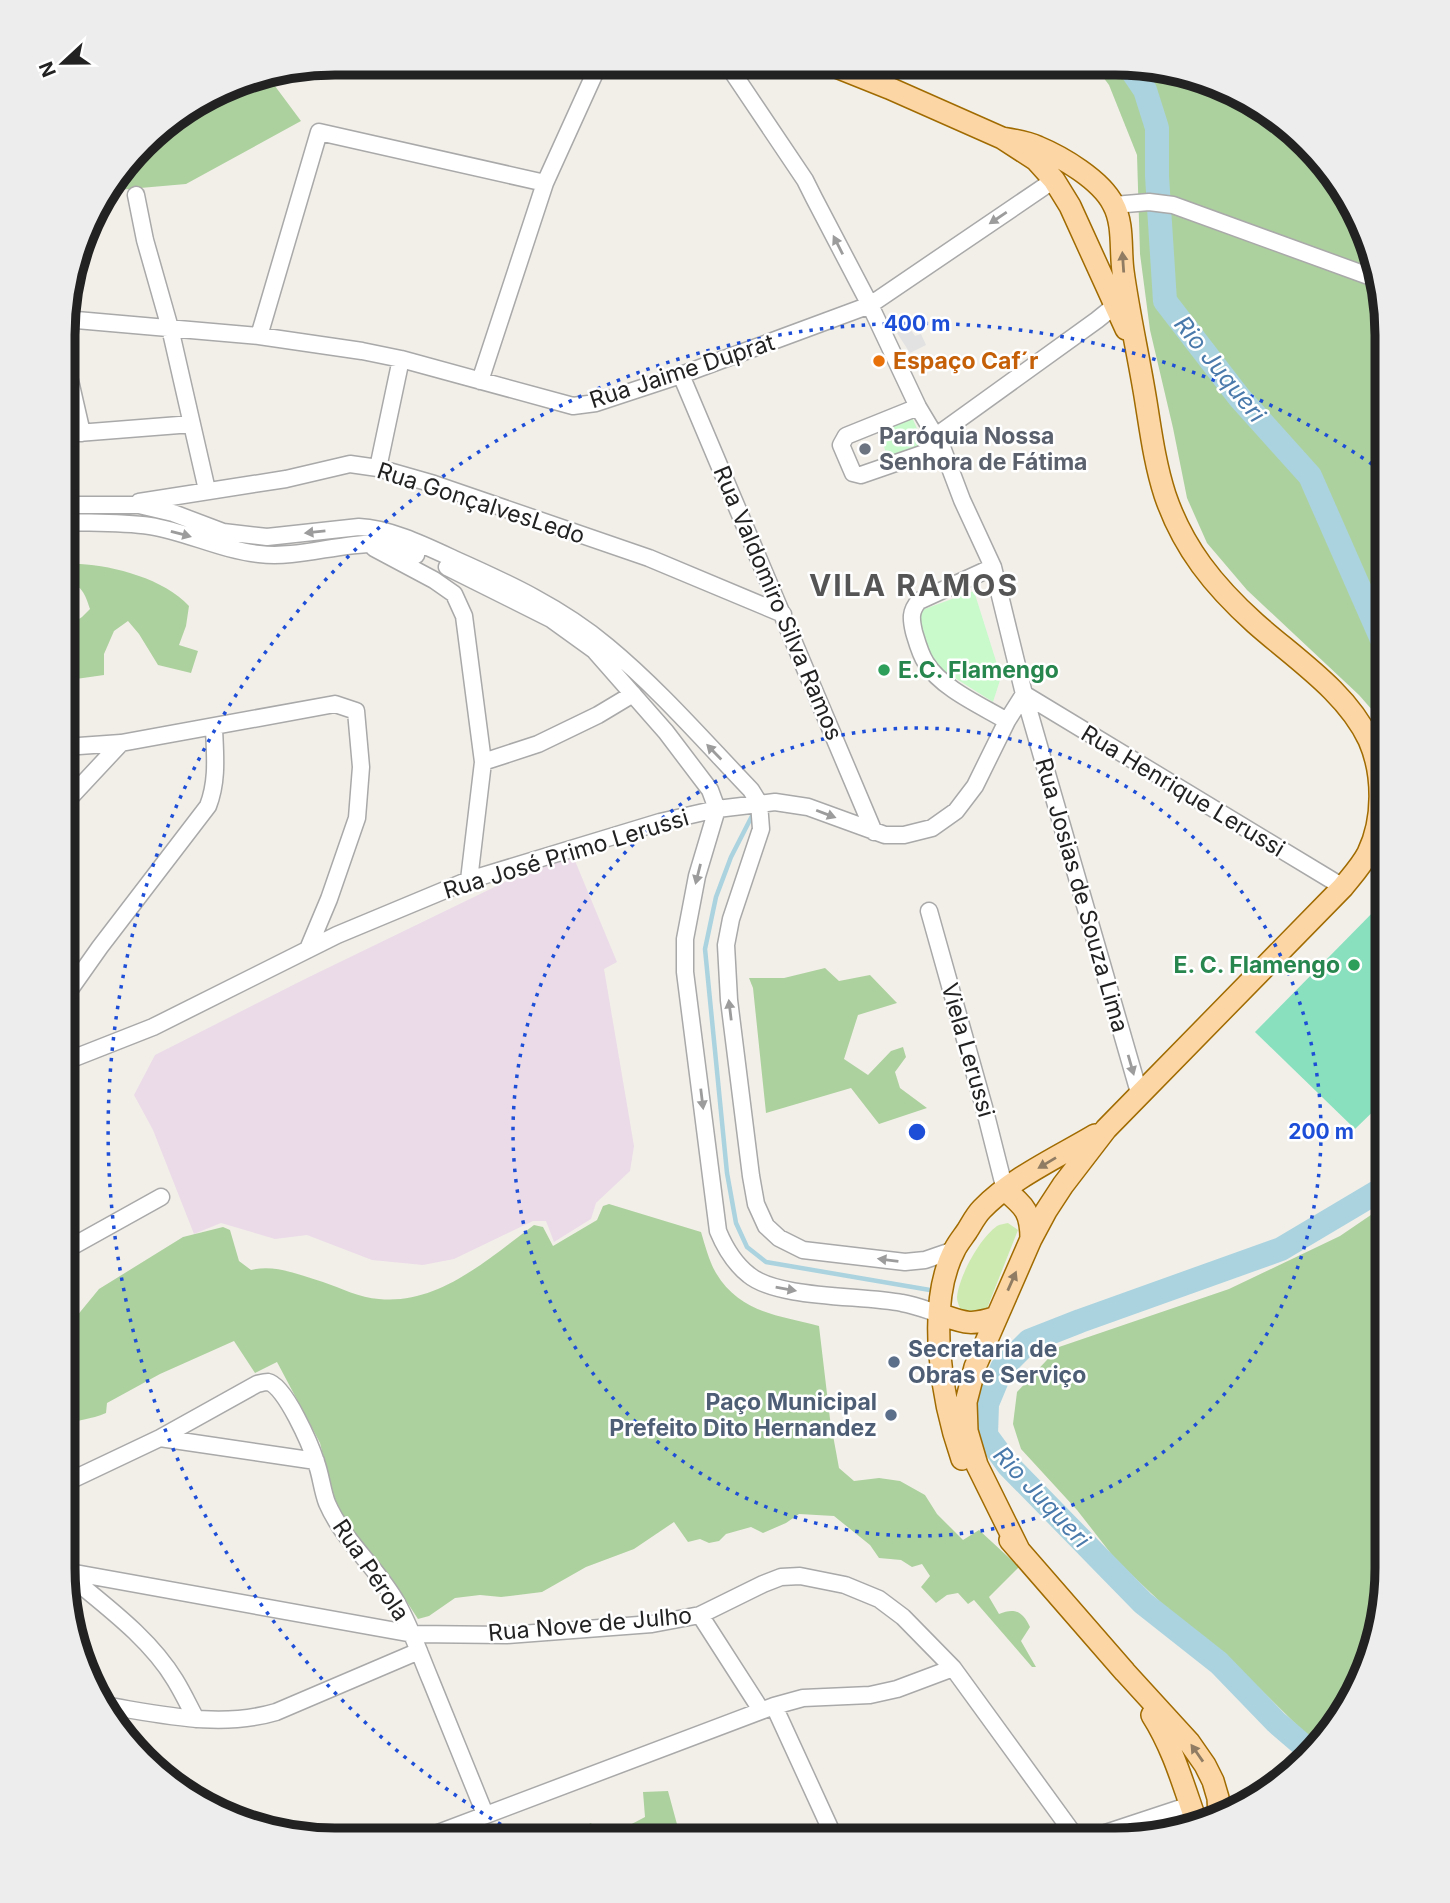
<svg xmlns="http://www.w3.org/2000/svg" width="1450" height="1903" viewBox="0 0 1450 1903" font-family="Inter,sans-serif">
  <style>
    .industrial { fill: #ebdbe8 }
    .grass { fill: #cdebb0 }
    .forest { fill: #add19e }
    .park { fill: #c8facc }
    .pitch { fill: #88e0be }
    .parking { fill: #e2e2e2 }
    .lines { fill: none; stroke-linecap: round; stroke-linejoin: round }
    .stream { stroke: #aad3df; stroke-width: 4.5 }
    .river { stroke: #aad3df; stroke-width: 24 }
    .minor-casing { stroke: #a9a9a9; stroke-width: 19 }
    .major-casing { stroke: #a06b00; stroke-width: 24 }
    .minor { stroke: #fff; stroke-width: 16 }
    .major { stroke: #fcd6a4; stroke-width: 21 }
    .oneway { fill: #9c9c9c }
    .oneway2 { fill: #8f7c63 }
    .ring { fill: none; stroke: #1d4ed8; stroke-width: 3.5; stroke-dasharray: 3.5 7 }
    .food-dot { fill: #e8710a; stroke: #fff; stroke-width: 2.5 }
    .worship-dot { fill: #6b7280; stroke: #fff; stroke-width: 2.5 }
    .leisure-dot { fill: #2e9e5b; stroke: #fff; stroke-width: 2.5 }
    .service-dot { fill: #5c6f8a; stroke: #fff; stroke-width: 2.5 }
    .labels { text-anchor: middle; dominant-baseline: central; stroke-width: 5; stroke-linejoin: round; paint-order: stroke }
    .food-label { font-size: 23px; font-weight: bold; fill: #c56008; stroke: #fff; text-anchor: start }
    .street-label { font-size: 23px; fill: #222; stroke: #fff }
    .worship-label { font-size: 23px; font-weight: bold; fill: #5b616d; stroke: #fff; text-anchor: start }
    .leisure-label { font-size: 23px; font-weight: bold; fill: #27864d; stroke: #fff; text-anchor: start }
    .service-label { font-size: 23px; font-weight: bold; fill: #4e5e75; stroke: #fff; text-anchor: start }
    .water-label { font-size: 24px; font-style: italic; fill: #4a7aab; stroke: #fff }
    .district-label { font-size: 30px; font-weight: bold; letter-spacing: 2px; fill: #555; stroke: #fff }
    .rim { fill: none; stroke: #222; stroke-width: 9 }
    .centre { fill: #1d4ed8; stroke: #fff; stroke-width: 3.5 }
    .ring-label { font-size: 21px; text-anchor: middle; font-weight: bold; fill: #1d4ed8; stroke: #fff; stroke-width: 5; stroke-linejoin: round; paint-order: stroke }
  </style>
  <rect width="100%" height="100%" fill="#f2efe9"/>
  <path class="industrial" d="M573,856L617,962L604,969L634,1146L630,1171L596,1203L591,1219L554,1242L546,1221H533L454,1259L423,1265L372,1260L307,1235L275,1239L221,1223L194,1234L153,1130L134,1095L155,1055L307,978L509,880Z"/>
  <path class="grass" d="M1008,1223L1018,1230L984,1316L962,1313C960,1307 957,1303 957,1297C959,1276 980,1238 997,1226C1000,1224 1005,1224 1008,1223Z"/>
  <path class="forest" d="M1094,65H1151L1266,109L1320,156L1359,214L1387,335V727L1359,695L1247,590L1207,543L1187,498L1173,428L1150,330L1140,254L1137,155L1109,85Z
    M269,78L301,121L186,184L106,191L156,130L213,97Z
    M80,564C115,566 164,579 189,606L186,626L179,645L198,651L191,673L158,665L139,634L128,621L114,631L104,654V675L76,679L65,664V628L82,617L90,609C85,594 82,584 65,582V565Z
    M825,968L839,981L870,975L897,1003L858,1015L844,1059L868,1075L891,1051L903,1047L906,1057L895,1072L900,1088L927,1108L879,1124L851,1088L766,1113L753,988L749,978H784Z
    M609,1204L701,1232C705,1245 709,1261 716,1273C740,1313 778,1315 819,1326L830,1419L839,1468L854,1481L879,1478L900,1481L925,1495L937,1514L963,1540L979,1530L1019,1567L989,1597L999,1614C1015,1607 1023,1612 1030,1627L1021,1641L1036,1667H1032L974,1600L968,1604L958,1593L947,1595L936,1603L921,1587L930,1576L922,1564L912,1567L901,1560L879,1558L870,1545L834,1516L799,1514L786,1523L763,1533L751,1527L726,1534L719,1541L709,1543L700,1539L688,1542L674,1522L634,1549L586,1567L542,1592L501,1597L480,1595L455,1598L429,1616L418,1619L390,1576L359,1549L334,1500L320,1443L277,1362L255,1373L234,1341L160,1374L107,1403L106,1413C91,1420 77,1418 63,1428V1323L76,1317L99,1289L183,1237L223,1227L230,1230L239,1261L251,1270C276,1264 299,1275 323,1282C341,1288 360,1298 379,1299C439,1305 489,1258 534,1225L543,1227L553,1246L597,1220L603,1206Z
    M1387,1204L1386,1586L1372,1656L1341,1719L1318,1746L1228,1657L1171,1612L1116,1560L1077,1510L1021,1449L1013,1424L1017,1392L1059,1347L1229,1289L1340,1236Z
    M668,1791L681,1839L556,1838L591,1823L599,1836L626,1827L645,1817L643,1792Z"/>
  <path class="park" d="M911,415L926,449L889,462L878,428Z
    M974,591L1001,677L993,702L928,661L919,611Z"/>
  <path class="pitch" d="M1387,898V1098L1355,1129L1255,1032Z"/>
  <path class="parking" d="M908,326L915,336L921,334L926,345L910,353L897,333Z"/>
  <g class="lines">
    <path class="stream" d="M752,816L731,857L716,897L705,949L727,1173L736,1223L747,1247L766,1262L930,1290"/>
    <path class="river" d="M1128,65L1145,90L1157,128V176L1165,301L1239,397L1310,476L1387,651
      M1312,1753L1276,1722L1219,1663L1143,1603L1008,1465L986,1435L987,1404L1002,1368L1029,1341L1080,1321L1281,1249L1387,1186"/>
    <defs>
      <path id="minor" d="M727,64L805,180L814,198L870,305L918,407L942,447L962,500L993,567L1024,694L1140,1096
        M136,195L145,240L170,328L207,490
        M1114,205L1149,202L1173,205L1374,278
        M65,319L259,336L362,351L401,359L573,406L596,403L681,375L870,305L1054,180
        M259,336L319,132L545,183
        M65,359L82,433
        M681,375L874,832
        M480,381L545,183L599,64
        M918,407L846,436L841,445L853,473L861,475L942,447
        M65,434L192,424
        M936,436L1097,320L1123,299
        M378,468L401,359
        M139,502L286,479L350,464L378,468L434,484L649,558L783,614
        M65,505H139L173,513L223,532L267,537L359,527C389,528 426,546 454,559C508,583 562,608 607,646C658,688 705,742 751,790L759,803L761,829L731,919L726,945L729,1000L751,1176L756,1204L766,1226L779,1238L803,1250L905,1262L925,1260L954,1250
        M65,522C93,523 122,522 150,526C187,532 221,550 259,554C299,559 340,542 381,544C393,545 405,550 416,555
        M374,548L434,580L454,594L464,616L483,762L469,880
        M447,567L551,619L594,650L666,732L710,790L717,809
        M993,567L919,601C910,611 911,619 914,632C917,642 920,654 926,663C941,688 982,706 1007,721
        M1024,694L1343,887
        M65,747L121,743L335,704L356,711L361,767L357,818L329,899L308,949
        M483,762L538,744L598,715L633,694
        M64,804L121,743
        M717,809L697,876L685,939V972L718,1231C725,1248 735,1264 749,1275C778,1299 863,1295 902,1303C915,1305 927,1310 939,1314
        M929,911L984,1107L1005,1190
        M64,998L100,947L208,806C218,780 215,755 214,728
        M64,1062L153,1027L337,935L469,880L660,822L717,809L775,802L808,807L885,835H904L932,828L956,811L975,786L1007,721L1024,694
        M64,1251L161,1197
        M160,1438L316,1461
        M63,1484L160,1438L257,1384C261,1383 264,1382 268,1382C285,1385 311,1446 316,1462C321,1475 322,1490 327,1503C344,1542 377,1567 397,1603C411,1628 420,1655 431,1681C449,1725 467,1770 485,1814
        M64,1571L413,1634L507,1635L652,1624L700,1615L763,1584L781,1577L800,1576L845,1585L879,1599L903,1617L953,1668L1078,1840
        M66,1573C104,1605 149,1637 175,1680C183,1693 189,1706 196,1719
        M700,1615L761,1710
        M102,1705C160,1714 219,1729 276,1712L419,1651
        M774,1706L835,1839
        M425,1838L774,1706L803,1698L870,1695L897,1689L953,1668
        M1084,1840L1190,1805"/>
      <path id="major" d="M829,64L889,88L1002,138L1036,160L1054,180L1070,206L1126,329
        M1002,138C1014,140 1027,142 1038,147C1062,157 1101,180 1113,204C1124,224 1120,249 1123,271C1129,315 1139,358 1146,402C1151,433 1155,464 1165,495C1183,548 1214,586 1255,623C1293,657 1347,692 1369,740C1384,774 1384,820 1368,853C1362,865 1351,877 1343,887L1106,1129L1063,1185L1046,1211L1031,1239L975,1367L966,1402L967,1431L977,1465L1019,1550
        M1005,1190C1025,1207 1031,1212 1031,1239
        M939,1314C965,1323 970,1326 997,1317
        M962,1459C942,1402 925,1305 955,1249C958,1243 963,1237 967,1231C972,1223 976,1215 982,1209C1012,1178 1058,1157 1095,1135
        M1010,1540L1125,1672L1189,1742L1205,1765L1213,1781L1218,1798L1219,1816
        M1152,1715C1173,1748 1183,1784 1196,1821"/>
    </defs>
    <use href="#minor" class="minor-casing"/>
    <use href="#major" class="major-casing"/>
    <use href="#minor" class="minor"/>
    <use href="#major" class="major"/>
  </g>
  <defs><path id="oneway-solid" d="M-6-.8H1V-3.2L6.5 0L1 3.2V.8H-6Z" transform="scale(1.75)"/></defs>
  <g class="oneway">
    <use href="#oneway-solid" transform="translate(998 218) rotate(146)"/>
    <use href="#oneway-solid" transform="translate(838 245) rotate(-117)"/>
    <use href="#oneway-solid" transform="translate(315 532) rotate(174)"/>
    <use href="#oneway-solid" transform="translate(181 534) rotate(15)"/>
    <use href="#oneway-solid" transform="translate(714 752) rotate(-134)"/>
    <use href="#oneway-solid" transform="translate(826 814) rotate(21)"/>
    <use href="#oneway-solid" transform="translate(698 874) rotate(104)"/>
    <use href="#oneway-solid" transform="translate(730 1010) rotate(-97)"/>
    <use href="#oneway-solid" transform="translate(1131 1065) rotate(74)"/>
    <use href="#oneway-solid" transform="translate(702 1099) rotate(83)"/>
    <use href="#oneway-solid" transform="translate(888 1260) rotate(-173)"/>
    <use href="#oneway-solid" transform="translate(786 1289) rotate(10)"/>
  </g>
  <g class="oneway2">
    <use href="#oneway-solid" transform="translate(1123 262) rotate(-94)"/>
    <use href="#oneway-solid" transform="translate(1047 1163) rotate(149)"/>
    <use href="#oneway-solid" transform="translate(1012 1281) rotate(-66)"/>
    <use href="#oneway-solid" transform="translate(1197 1753) rotate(-125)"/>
  </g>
  <g class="ring">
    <circle cx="917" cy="1132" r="404"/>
    <path d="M519 1835A808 808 0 1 1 1386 474"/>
  </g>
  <circle class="food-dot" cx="879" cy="361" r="7"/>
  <circle class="worship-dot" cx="865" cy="449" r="7"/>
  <g class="leisure-dot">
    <circle cx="884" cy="670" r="7"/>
    <circle cx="1354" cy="965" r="7"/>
  </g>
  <g class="service-dot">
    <circle cx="894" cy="1362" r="7"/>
    <circle cx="891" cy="1415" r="7"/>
  </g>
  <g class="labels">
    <g class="food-label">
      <text x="893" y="361">Espaço Caf´r</text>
    </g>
    <g class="street-label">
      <text transform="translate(682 371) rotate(-18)">Rua Jaime Duprat</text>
      <text transform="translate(481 503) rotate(18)">Rua GonçalvesLedo</text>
      <text transform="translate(778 603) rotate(67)">Rua Valdomiro Silva Ramos</text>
      <text transform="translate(1183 791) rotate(31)">Rua Henrique Lerussi</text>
      <text transform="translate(566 854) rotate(-17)">Rua José Primo Lerussi</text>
      <text transform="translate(1082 895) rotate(74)">Rua Josias de Souza Lima</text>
      <text transform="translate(968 1050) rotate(74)">Viela Lerussi</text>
      <text transform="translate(371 1570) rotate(56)">Rua Pérola</text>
      <text transform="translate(590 1624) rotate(-5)">Rua Nove de Julho</text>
    </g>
    <g class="worship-label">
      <text x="879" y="436">Paróquia Nossa<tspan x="879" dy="26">Senhora de Fátima</tspan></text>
    </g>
    <g class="leisure-label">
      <text x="898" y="670">E.C. Flamengo</text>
      <text x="1340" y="965" text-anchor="end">E. C. Flamengo</text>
    </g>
    <g class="service-label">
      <text x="908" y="1349">Secretaria de<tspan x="908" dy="26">Obras e Serviço</tspan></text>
      <text x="877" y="1402" text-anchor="end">Paço Municipal<tspan x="877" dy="26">Prefeito Dito Hernandez</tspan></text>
    </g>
    <g class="water-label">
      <text transform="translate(1220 369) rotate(51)">Rio Juqueri</text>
      <text transform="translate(1042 1497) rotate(47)">Rio Juqueri</text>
    </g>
    <g class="district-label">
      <text x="914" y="585">VILA RAMOS</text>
    </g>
  </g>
  <path d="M0 0H1450V1903H0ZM335 75H1115A260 260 0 0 1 1375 335V1568A260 260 0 0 1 1115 1828H335A260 260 0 0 1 75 1568V335A260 260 0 0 1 335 75Z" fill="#ededed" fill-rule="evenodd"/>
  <path class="rim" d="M335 75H1115A260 260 0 0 1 1375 335V1568A260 260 0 0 1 1115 1828H335A260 260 0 0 1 75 1568V335A260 260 0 0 1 335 75Z"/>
  <circle cx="917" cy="1132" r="10" class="centre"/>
  <g class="ring-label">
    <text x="917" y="331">400 m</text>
    <text x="1321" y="1139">200 m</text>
  </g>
  <g transform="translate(63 63) rotate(248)" stroke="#ffffff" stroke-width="5" paint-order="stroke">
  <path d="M0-5L12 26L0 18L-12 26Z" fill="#222222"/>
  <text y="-10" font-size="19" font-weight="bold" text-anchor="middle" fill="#222222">N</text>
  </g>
</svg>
